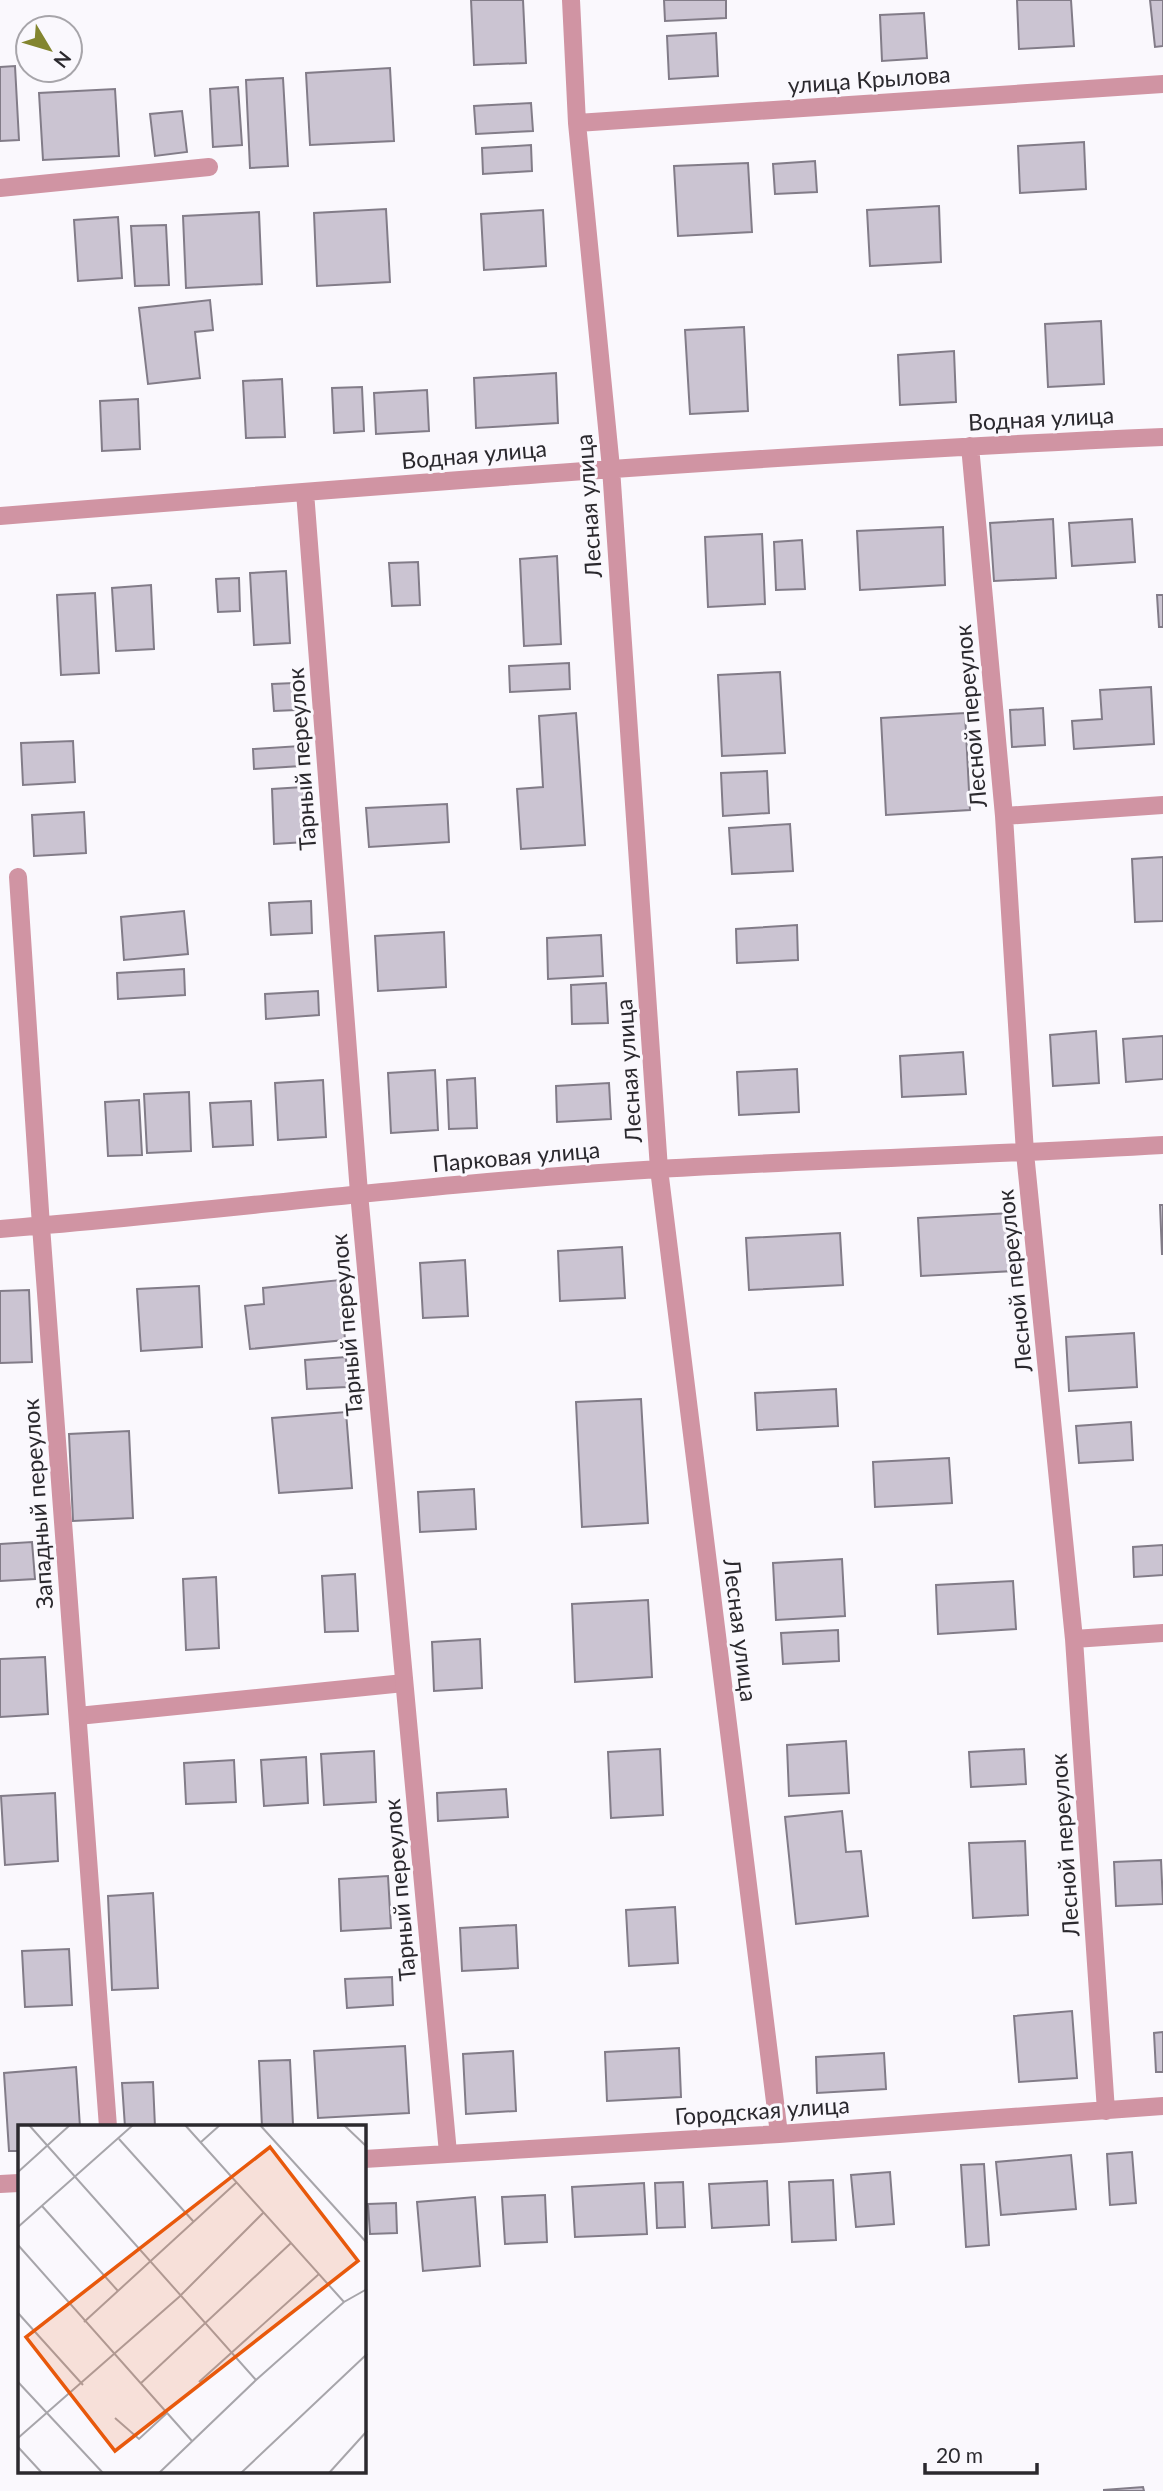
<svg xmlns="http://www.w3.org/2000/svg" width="1163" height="2491" viewBox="0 0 1163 2491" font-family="Lato,sans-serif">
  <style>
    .building { fill: #cbc4d2; stroke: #827c88; stroke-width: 2 }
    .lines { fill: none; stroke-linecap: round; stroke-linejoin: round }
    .lane { stroke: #d094a3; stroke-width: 18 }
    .street { stroke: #d094a3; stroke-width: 18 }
    .labels { text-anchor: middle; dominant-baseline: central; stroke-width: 6; stroke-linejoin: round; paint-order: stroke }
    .street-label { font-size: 23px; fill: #2b292e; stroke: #faf8fd }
    .inset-road { fill: none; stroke: #a7a5aa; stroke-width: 2 }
    .view { fill: #e8590c; fill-opacity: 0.15; stroke: #e8590c; stroke-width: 3.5 }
    .inset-edge { fill: none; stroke: #2b292e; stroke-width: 3.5 }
  </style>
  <rect width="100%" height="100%" fill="#faf8fd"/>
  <path class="building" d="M471,0H523L526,63L474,65Z
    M664,0H726V18L665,21Z
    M1017,0H1071L1074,46L1019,49Z
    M1150,0H1163V46L1155,47Z
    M924,13L927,58L882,61L880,15Z
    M716,33L718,76L669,79L667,36Z
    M15,66L19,140L0,141V67Z
    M390,68L394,141L310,145L306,73Z
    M283,78L288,166L250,168L246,80Z
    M238,87L242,145L213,147L210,89Z
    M115,89L119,156L43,160L39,93Z
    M531,103L533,131L476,134L474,106Z
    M182,111L187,152L155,156L150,114Z
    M1084,142L1086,189L1020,193L1018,146Z
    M531,145L532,171L483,174L482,148Z
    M815,161L817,192L775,194L773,164Z
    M748,163L752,232L678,236L674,166Z
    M939,206L941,262L870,266L867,210Z
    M386,209L390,282L317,286L314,213Z
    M543,210L546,266L484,270L481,214Z
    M259,212L262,284L186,288L183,216Z
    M118,217L122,278L78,281L74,220Z
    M166,225L169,285L135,286L131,226Z
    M210,300L213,330L195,332L200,378L148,384L139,308Z
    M1101,321L1104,384L1048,387L1045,324Z
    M744,327L748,411L690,414L685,330Z
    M954,351L956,402L900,405L898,355Z
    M556,373L558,423L476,428L474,378Z
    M282,379L285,437L246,438L243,381Z
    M362,387L364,431L334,433L332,388Z
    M427,390L429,431L376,434L374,393Z
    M138,399L140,449L102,451L100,401Z
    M1053,519L1056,578L994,581L990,523Z
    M1132,519L1135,562L1072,566L1069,523Z
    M943,527L945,585L860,590L857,531Z
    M762,534L765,604L708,607L705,537Z
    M802,540L805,589L776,590L774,542Z
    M557,556L561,644L524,646L520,559Z
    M418,562L420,605L392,606L389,563Z
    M286,571L290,643L254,645L250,573Z
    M239,578L240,611L218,612L216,579Z
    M151,585L154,649L116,651L112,588Z
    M95,593L99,673L61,675L57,595Z
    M1157,595H1163V627H1159Z
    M569,663L570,689L510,692L509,666Z
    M780,672L785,753L722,756L718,675Z
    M294,683L296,710L274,711L272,684Z
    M1151,687L1154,744L1074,749L1072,721L1102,719L1100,690Z
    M1043,708L1045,745L1012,747L1010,710Z
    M576,713L585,845L521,849L517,789L543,787L539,716Z
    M965,713L970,810L886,815L881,718Z
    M73,741L75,782L23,785L21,743Z
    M300,746L301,766L254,769L253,749Z
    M767,771L769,813L723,816L721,773Z
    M303,787L306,842L274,844L272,789Z
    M447,804L449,842L369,847L366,808Z
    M84,812L86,853L34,856L32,815Z
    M790,824L793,871L732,874L729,828Z
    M1163,857V921L1135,922L1132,859Z
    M311,901L312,933L271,935L269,903Z
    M184,911L188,954L124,960L121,917Z
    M797,925L798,960L737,963L736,929Z
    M444,932L446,987L378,991L375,936Z
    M601,935L603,976L548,979L547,938Z
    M184,969L185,995L118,999L117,973Z
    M606,983L608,1023L572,1024L571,985Z
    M318,991L319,1015L266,1019L265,994Z
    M1096,1031L1099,1083L1053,1086L1050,1035Z
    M1163,1036V1079L1126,1082L1123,1039Z
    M963,1052L966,1094L902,1097L900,1056Z
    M797,1069L799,1112L739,1115L737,1072Z
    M435,1070L438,1130L391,1133L388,1073Z
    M475,1078L477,1128L449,1129L447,1080Z
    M323,1080L326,1137L278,1140L275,1083Z
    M609,1083L611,1119L557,1122L556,1086Z
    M189,1092L191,1151L147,1153L144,1094Z
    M139,1100L142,1155L108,1156L105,1102Z
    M251,1101L253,1145L213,1147L210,1103Z
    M1160,1205H1163V1254H1162Z
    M1011,1213L1014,1271L921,1276L918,1218Z
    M840,1233L843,1285L749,1290L746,1238Z
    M622,1247L625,1298L560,1301L558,1251Z
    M465,1260L468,1316L423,1318L420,1263Z
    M340,1280L345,1340L250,1349L245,1306L264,1304L263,1288Z
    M199,1286L202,1347L141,1351L137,1289Z
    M29,1290L32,1362L0,1363V1291Z
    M1134,1333L1137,1387L1069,1391L1066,1337Z
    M346,1357L347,1387L307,1389L305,1360Z
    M836,1389L838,1426L757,1430L755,1393Z
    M641,1399L648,1523L582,1527L576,1402Z
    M346,1412L352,1488L279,1493L272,1418Z
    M1131,1422L1133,1460L1079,1463L1076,1426Z
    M129,1431L133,1518L73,1521L69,1434Z
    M949,1458L952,1503L875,1507L873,1462Z
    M474,1489L476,1529L420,1532L418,1492Z
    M32,1542L35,1579L0,1581V1544Z
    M1163,1545V1575L1134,1577L1133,1547Z
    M842,1559L845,1616L776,1620L773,1563Z
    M355,1574L358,1631L325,1632L322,1576Z
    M216,1577L219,1648L186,1650L183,1579Z
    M1013,1581L1016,1629L938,1634L936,1585Z
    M648,1600L652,1677L575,1682L572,1604Z
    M838,1630L839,1661L783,1664L781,1633Z
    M480,1639L482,1688L434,1691L432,1642Z
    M45,1657L48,1714L0,1717V1659Z
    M846,1741L849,1793L789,1796L787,1745Z
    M660,1749L663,1815L611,1818L608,1752Z
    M1024,1749L1026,1784L971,1787L969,1752Z
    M374,1751L376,1802L324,1805L321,1754Z
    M306,1757L308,1803L264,1806L261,1760Z
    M234,1760L236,1802L186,1804L184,1763Z
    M506,1789L508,1817L438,1821L437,1793Z
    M55,1793L58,1861L5,1865L1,1796Z
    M842,1811L846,1852L861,1851L868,1916L796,1924L785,1817Z
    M1025,1841L1028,1915L973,1918L969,1843Z
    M1161,1860L1163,1904L1116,1906L1114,1862Z
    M388,1876L391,1928L341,1931L339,1879Z
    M153,1893L158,1988L112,1990L108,1896Z
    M675,1907L678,1963L629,1966L626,1910Z
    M516,1925L518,1968L462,1971L460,1928Z
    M69,1949L72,2005L25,2007L22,1951Z
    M392,1977L393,2005L347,2008L345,1979Z
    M1072,2011L1077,2078L1019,2082L1014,2016Z
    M1163,2032V2072H1156L1154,2033Z
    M405,2046L409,2113L318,2118L314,2051Z
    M679,2048L681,2097L607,2101L605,2052Z
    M513,2051L516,2111L466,2114L463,2054Z
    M884,2053L886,2089L817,2093L816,2057Z
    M290,2060L293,2125L262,2127L259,2061Z
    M76,2067L80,2127H19V2151H9L4,2073Z
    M153,2082L155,2127H125L122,2083Z
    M1132,2152L1136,2203L1110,2205L1107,2154Z
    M1071,2155L1076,2209L1001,2215L996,2162Z
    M984,2164L989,2245L966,2247L961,2165Z
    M890,2172L894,2224L856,2227L851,2175Z
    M833,2180L836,2240L792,2242L789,2182Z
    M767,2181L769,2225L712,2228L709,2184Z
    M683,2182L685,2227L657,2228L655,2183Z
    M644,2183L647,2234L575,2237L572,2187Z
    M545,2195L547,2242L505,2244L502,2197Z
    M475,2197L480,2266L423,2271L417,2202Z
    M396,2203L397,2233L370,2234L368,2204Z
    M1143,2487L1144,2491H1104V2490Z"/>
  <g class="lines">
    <path class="lane" d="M78,1716L404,1683"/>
    <path class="street" d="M571,0L577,123L611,468L659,1169L779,2134
      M577,123L1163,84
      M0,188L209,167
      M970,446L1004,816L1025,1153L1074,1639L1106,2111
      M305,492L359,1193L448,2153
      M0,516C387,485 775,454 1163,437
      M1004,816L1163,805
      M18,877L41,1226L108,2127
      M0,1229C220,1211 439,1182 660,1169C827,1159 995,1155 1163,1145
      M1074,1639L1163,1633
      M364,2159L779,2134L1163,2106
      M0,2184L19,2183"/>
  </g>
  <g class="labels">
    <g class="street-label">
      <text transform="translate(869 79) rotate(-4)">улица Крылова</text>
      <text transform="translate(1041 418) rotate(-3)">Водная улица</text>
      <text transform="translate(474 454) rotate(-5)">Водная улица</text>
      <text transform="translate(588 506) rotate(-94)">Лесная улица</text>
      <text transform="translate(970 716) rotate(-95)">Лесной переулок</text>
      <text transform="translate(301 759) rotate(-94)">Тарный переулок</text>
      <text transform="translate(628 1071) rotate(-94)">Лесная улица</text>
      <text transform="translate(516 1156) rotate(-5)">Парковая улица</text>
      <text transform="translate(1014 1281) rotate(-96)">Лесной переулок</text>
      <text transform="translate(346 1325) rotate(-95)">Тарный переулок</text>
      <text transform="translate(37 1504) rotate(-94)">Западный переулок</text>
      <text transform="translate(741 1630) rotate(83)">Лесная улица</text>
      <text transform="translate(1064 1845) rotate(-94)">Лесной переулок</text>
      <text transform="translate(399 1890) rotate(-95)">Тарный переулок</text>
      <text transform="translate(762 2110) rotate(-4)">Городская улица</text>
    </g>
  </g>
  <g transform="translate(18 2125)">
    <rect width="348" height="348" fill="#faf8fd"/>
    <path class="inset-road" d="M11,0L238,255M167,0L326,177M242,0L349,118M326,0L349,22M101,14L175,96M183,17L202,0M0,47L52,0M24,81L100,166M0,102L115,0M0,120L174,316M0,188L65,260M66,197L219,57M0,257L85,348M181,257L301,149M122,259L273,118M97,293L121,314L149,288M0,313L161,172L246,87M0,322L24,348M141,348L238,255L326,177L349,164M223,348L349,229M311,348L349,306"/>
    <path class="view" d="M252,22L340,136L97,326L8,212Z"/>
    <rect width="348" height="348" class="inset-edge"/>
  </g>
  <g transform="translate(49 49) rotate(128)"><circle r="33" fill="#faf8fd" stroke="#a7a5aa" stroke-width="2"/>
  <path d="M0-5L12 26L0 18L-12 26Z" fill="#83852f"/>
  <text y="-10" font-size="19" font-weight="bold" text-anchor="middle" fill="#2b292e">N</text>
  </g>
  <path d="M925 2463v10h112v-10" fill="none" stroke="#2b292e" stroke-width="3.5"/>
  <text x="936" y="2463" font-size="21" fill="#2b292e" stroke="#faf8fd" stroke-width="5" paint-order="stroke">20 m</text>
</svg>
